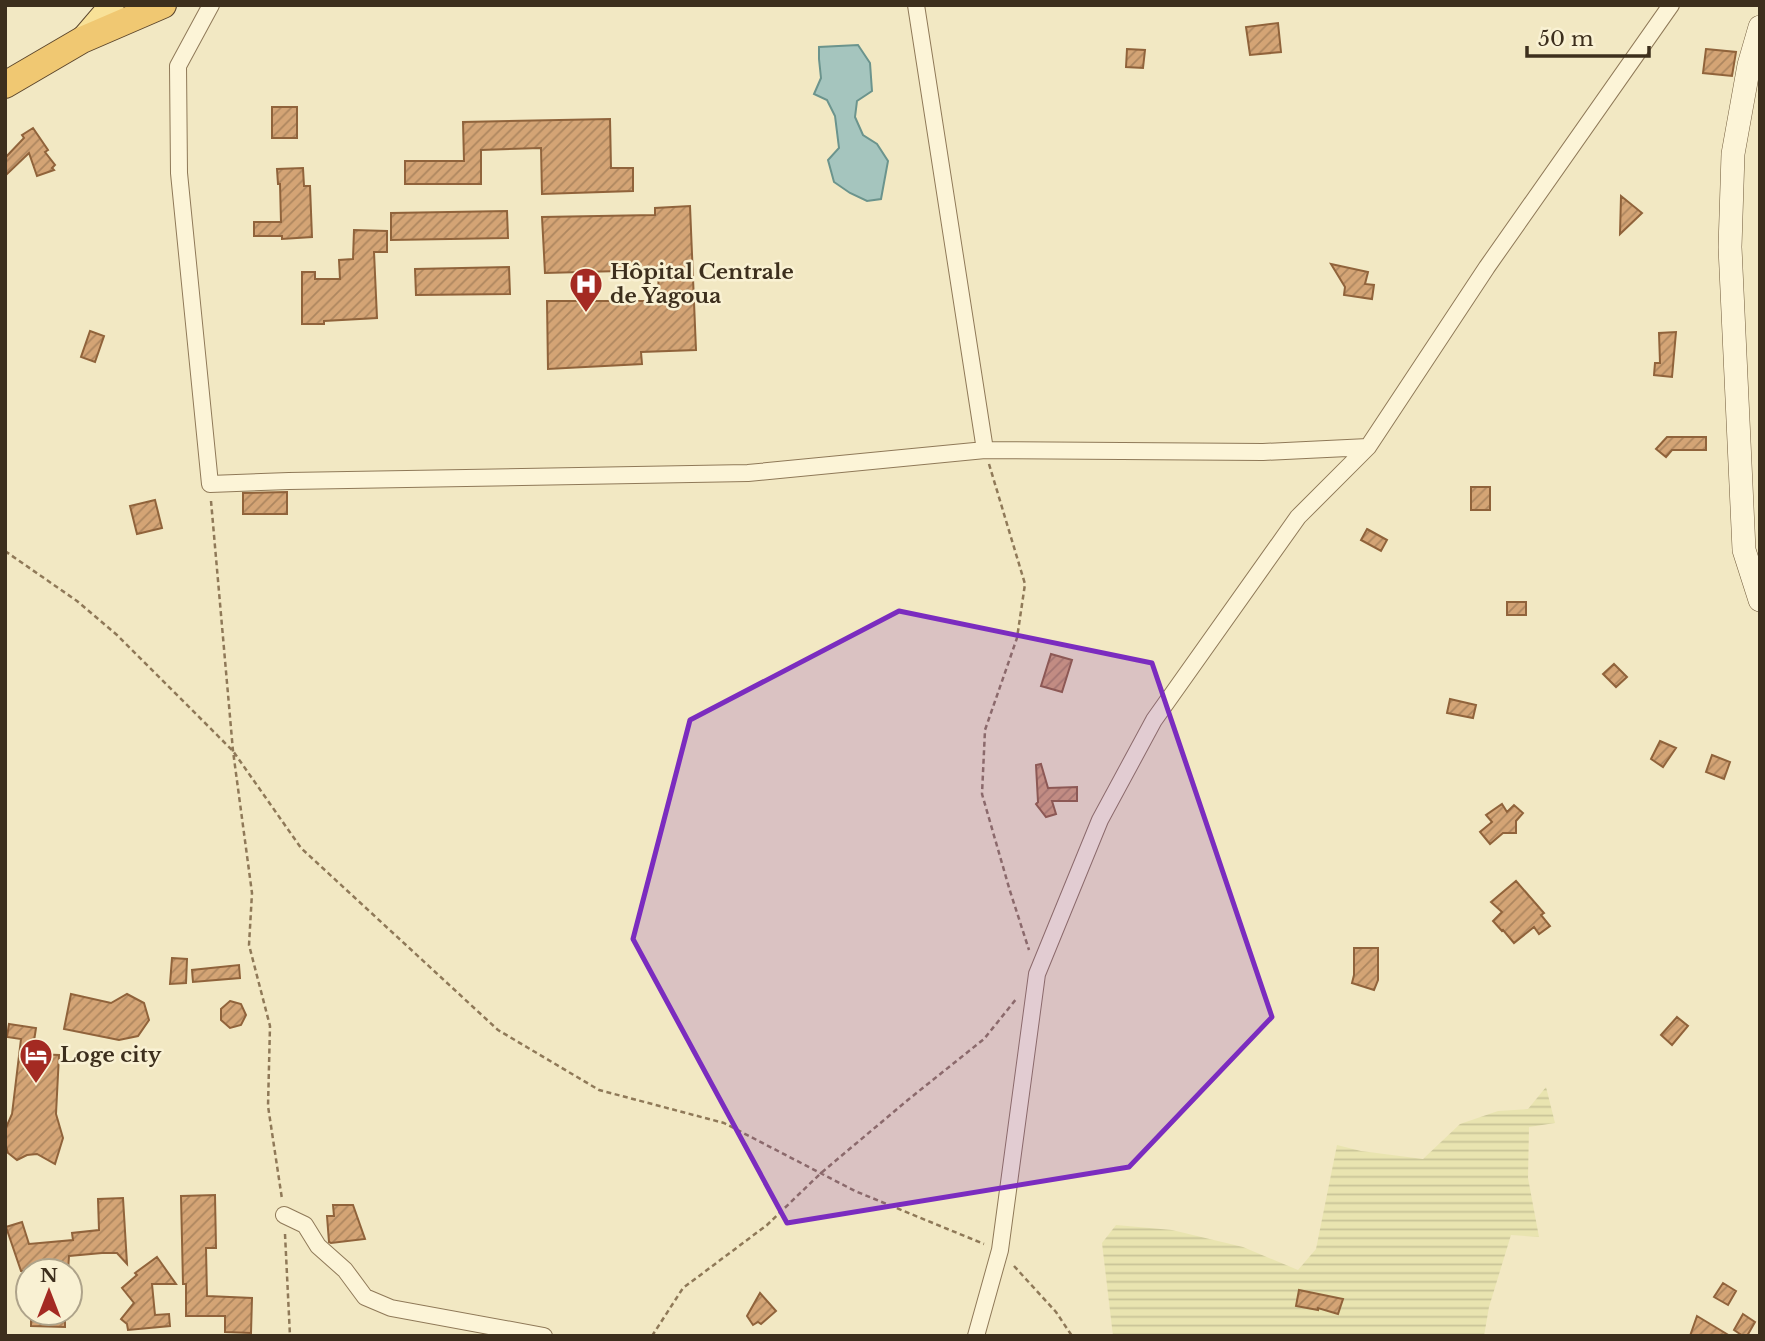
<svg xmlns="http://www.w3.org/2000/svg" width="1765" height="1341" viewBox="0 0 1765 1341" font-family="'Libre Baskerville',serif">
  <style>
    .farmland { fill: url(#farmland-rules) }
    .water { fill: #a5c5be; stroke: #6b948d; stroke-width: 2 }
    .building { fill: url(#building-hatch); stroke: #90633b; stroke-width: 2 }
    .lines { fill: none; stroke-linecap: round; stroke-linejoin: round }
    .minor-casing { stroke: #8f7958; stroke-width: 18 }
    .secondary-casing { stroke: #705a3b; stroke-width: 24 }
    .primary-casing { stroke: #5c462c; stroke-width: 26 }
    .trunk-casing { stroke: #5c462c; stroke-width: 28 }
    .path { stroke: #8f7958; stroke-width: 2.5; stroke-dasharray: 5 3.5; stroke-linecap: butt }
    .minor { stroke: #fcf4d7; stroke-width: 16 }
    .secondary { stroke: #fcf4d7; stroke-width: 23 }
    .primary { stroke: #f8e198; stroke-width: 24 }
    .trunk { stroke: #f0c872; stroke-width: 26 }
    .marked { fill: #7b2cbf; fill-opacity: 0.2; stroke: #7b2cbf; stroke-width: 5; stroke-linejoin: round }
    .labels { text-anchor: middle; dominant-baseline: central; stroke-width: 5; stroke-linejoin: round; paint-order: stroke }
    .poi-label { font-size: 21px; font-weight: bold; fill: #3d2f1d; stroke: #f9f1d3; text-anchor: start }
  </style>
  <defs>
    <pattern id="farmland-rules" width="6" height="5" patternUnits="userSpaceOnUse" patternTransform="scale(1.75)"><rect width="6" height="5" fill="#e9e4b0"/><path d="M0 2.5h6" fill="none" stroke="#c9c497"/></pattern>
    <pattern id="building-hatch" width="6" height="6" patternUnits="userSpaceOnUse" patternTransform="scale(1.75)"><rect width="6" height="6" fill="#d4a475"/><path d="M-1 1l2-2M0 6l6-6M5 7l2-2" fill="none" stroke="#ad865f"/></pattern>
  </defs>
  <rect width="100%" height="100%" fill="#f2e8c3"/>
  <path class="farmland" d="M1546,1087L1555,1123L1529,1127L1528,1178L1539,1237L1511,1235L1489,1307L1484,1336H1113L1102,1243L1116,1225L1172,1230L1243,1247L1298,1270L1316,1249L1337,1145L1361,1151L1423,1159L1460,1124L1498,1111L1528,1109Z"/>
  <path class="water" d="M858,45L870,63L872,91L857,101L855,117L863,135L877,144L888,161L881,199L867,201L850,193L834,182L828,160L839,148L835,116L827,100L814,94L821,78L819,59V47Z"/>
  <path class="building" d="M1278,23L1281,52L1250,55L1246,27Z
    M1127,49L1145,50L1143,68L1126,67Z
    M1706,49L1736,52L1732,76L1703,73Z
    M272,107H297V138H272Z
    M610,119L611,168H633V191L542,194L541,148L481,150V184H405V161H464L463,122Z
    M33,128L48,150L45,152L55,165L52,168L54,170L37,176L29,153L5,176V158L24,138L22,135Z
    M303,168L304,186H310L312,237L282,239V236H254V222H281L280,184H278L277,169Z
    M1621,196L1642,213L1620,234Z
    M690,206L696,350L641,352L642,364L548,369L547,301H659L658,270L545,273L542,217L655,215V208Z
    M507,211L508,238L391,240V213Z
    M354,230L387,231V252H374L377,318L324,321V324H302V272H315V279H340L339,260L353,259Z
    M1331,264L1368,272L1365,284L1374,285L1372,299L1344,295L1345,287Z
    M509,267L510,294L416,295L415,269Z
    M90,331L104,336L95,362L81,357Z
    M1676,332L1672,377L1654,375L1655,363H1660L1659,333Z
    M1667,437H1706V450H1672L1666,457L1656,449Z
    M1471,487H1490V510H1471Z
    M287,492V514H243V493Z
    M155,500L162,528L137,534L130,506Z
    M1367,529L1387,540L1381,551L1361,540Z
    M1507,602H1526V615H1507Z
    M1051,654L1072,660L1062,692L1041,686Z
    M1614,664L1627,677L1616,687L1603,674Z
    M1450,699L1476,705L1473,718L1447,713Z
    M1660,741L1676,748L1663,767L1651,759Z
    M1712,755L1730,762L1724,779L1706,772Z
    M1041,764L1048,788L1077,787V801H1052L1056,814L1046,817L1036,804L1038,802L1036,765Z
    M1502,804L1507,812L1514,805L1523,813L1516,821V833H1503L1490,844L1480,832L1492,822L1486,815Z
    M1516,881L1544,913L1541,915L1550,926L1539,934L1534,927L1514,943L1503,930L1502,931L1493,921L1502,912L1491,902Z
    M1354,948H1378V980L1374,990L1352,983L1354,975Z
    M172,958L187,959L186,983L170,984Z
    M239,965L240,978L193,982L192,970Z
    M71,994L111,1003L127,994L144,1003L149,1020L138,1036L119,1040L64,1029Z
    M230,1001L241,1004L246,1015L241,1025L230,1028L221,1020V1009Z
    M1677,1017L1688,1026L1672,1045L1661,1035Z
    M9,1024L36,1028L32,1054L59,1055L56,1114L63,1138L55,1164L37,1154L27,1155L17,1160L8,1153L5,1143V1130L12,1114L21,1039L7,1037Z
    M215,1195L216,1248H206L207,1296L252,1298L251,1333L225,1332V1316H186V1284H183L181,1196Z
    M123,1198L127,1264L117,1253H102L69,1256L68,1271H21L6,1227L22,1222L29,1244L73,1240L72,1233L99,1230L98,1199Z
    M333,1205H353L365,1239L331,1243L329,1242L327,1216H334Z
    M157,1257L176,1284H152L155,1315L169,1314L170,1326L128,1330L127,1324L121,1319L134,1303L122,1288L137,1275L135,1273Z
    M1723,1283L1736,1291L1728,1305L1714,1297Z
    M1299,1290L1343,1299L1338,1314L1318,1308V1310L1296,1306Z
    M760,1293L776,1311L761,1324L758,1322L753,1325L747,1316Z
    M31,1313H65V1327L31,1326Z
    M1743,1314L1755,1322L1747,1336H1743L1734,1330Z
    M1697,1316L1730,1336H1690Z"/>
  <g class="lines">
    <defs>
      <path id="minor" d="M211,5L178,66L179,173L210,484L289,481L748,473L985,450L1263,452L1368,447
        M916,5L985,450
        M284,1215L305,1225L318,1246L345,1270L365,1297L391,1308L544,1336
        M976,1336L1000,1250L1037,974L1100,820L1154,720L1298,517L1368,447L1487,267L1671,5"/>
      <path id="secondary" d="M1760,27L1749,65L1733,154L1730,247L1744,550L1760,600"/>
      <path id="primary" d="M82,40L112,5"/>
      <path id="trunk" d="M5,85L82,40L163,5"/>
    </defs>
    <use href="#minor" class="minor-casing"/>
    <use href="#secondary" class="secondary-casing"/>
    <use href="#primary" class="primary-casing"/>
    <use href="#trunk" class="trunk-casing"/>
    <path class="path" d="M989,464L1025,584L1017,638L985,730L982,794L1010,891L1029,950
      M211,501L233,751L252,893L249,945L270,1026L268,1106L282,1199
      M5,551L77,601L117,635L233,751L301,848L498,1030L599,1090L724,1123L855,1191L984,1244
      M285,1234L290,1336
      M1014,1266L1056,1312L1072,1336
      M652,1336L683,1288L767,1225L821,1173L909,1099L984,1039L1017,998"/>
    <use href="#minor" class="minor"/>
    <use href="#secondary" class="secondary"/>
    <use href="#primary" class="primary"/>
    <use href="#trunk" class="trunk"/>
  </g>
  <path class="marked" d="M899,611L1152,663L1272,1017L1129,1167L787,1223L633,939L690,720Z"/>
  <defs>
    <symbol id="hospital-pin" viewBox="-11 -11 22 30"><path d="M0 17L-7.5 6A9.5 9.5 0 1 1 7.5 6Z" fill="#a42a22" stroke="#f9f1d3"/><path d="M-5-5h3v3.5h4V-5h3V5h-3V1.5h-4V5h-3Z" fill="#fff"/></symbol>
    <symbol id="hotel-pin" viewBox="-11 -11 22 30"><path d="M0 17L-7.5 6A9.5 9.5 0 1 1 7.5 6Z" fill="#a42a22" stroke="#f9f1d3"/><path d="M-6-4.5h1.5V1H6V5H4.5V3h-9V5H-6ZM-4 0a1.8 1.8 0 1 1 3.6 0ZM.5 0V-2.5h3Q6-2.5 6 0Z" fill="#fff"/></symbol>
  </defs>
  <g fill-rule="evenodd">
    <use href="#hospital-pin" x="567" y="265" width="38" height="52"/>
    <use href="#hotel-pin" x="17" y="1036" width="38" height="52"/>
  </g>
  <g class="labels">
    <g class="poi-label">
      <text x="610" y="272">Hôpital Centrale<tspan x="610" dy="24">de Yagoua</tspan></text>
      <text x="60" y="1055">Loge city</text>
    </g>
  </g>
  <rect width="1765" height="1341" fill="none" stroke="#3d2f1d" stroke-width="14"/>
  <g transform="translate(49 1292)"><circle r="33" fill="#f9f1d3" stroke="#aea38a" stroke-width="2"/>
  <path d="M0-5L12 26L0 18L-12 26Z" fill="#a42a22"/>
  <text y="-10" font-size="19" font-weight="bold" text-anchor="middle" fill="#3d2f1d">N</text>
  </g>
  <path d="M1527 46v10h122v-10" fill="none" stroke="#3d2f1d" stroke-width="3.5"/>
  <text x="1538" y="46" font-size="21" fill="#3d2f1d" stroke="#f9f1d3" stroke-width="5" paint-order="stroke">50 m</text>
</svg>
